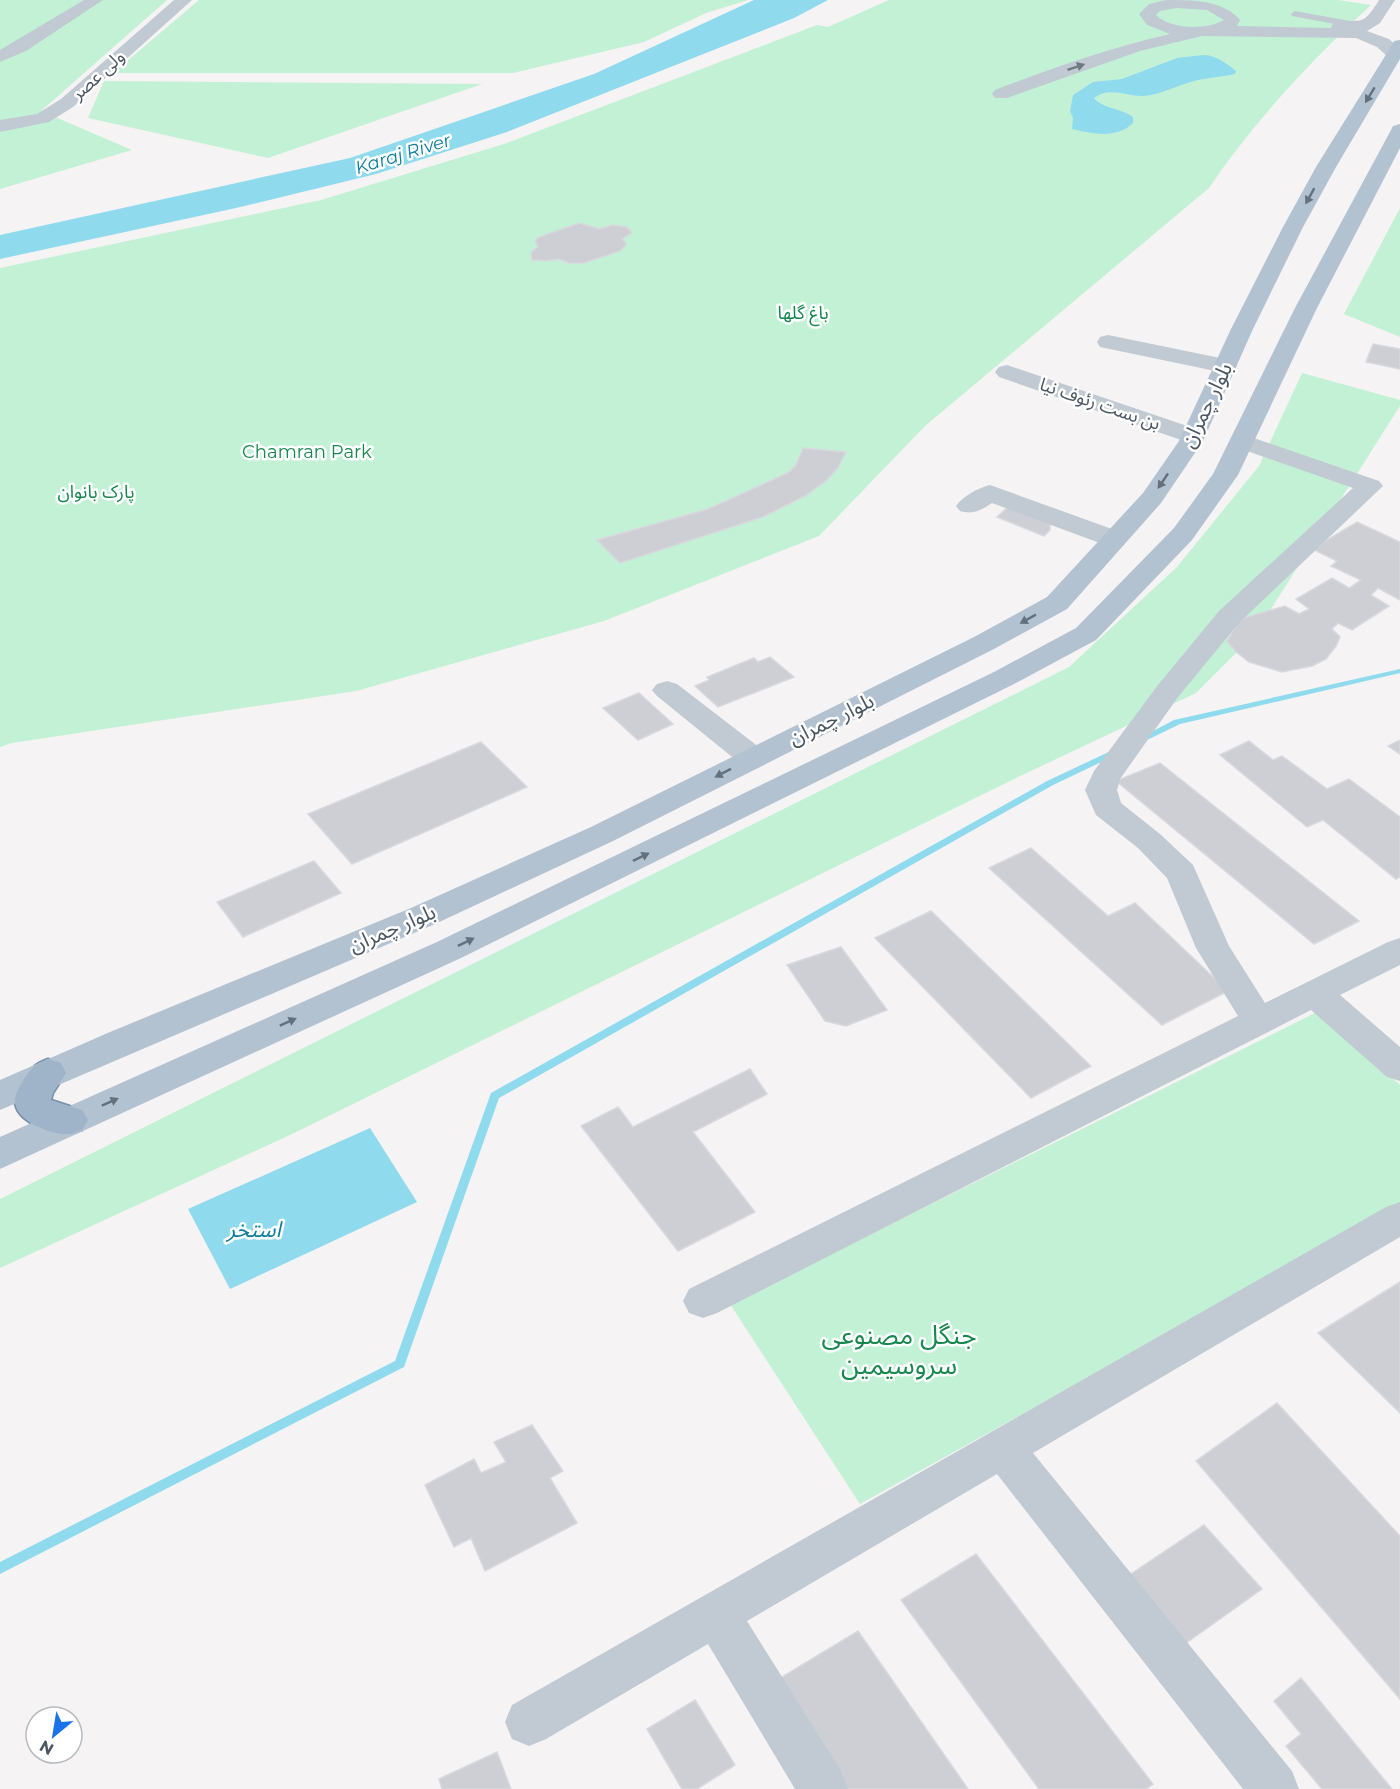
<svg xmlns="http://www.w3.org/2000/svg" width="1400" height="1789" viewBox="0 0 1400 1789" font-family="Montserrat,'Noto Sans Arabic',sans-serif">
  <style>
    .green { fill: #c3f1d5 }
    .water { fill: #90daee }
    .lines { fill: none; stroke-linecap: round; stroke-linejoin: round }
    .stream { fill: #90daee; fill-rule: evenodd }
    .building { fill: #cdcfd5; stroke: #d7d9de; stroke-width: 1.5 }
    .trunk-casing { stroke: #7690ad; stroke-width: 3 }
    .service { fill: #c1cad2; fill-rule: evenodd }
    .minor { fill: #c1cad2; fill-rule: evenodd }
    .primary { fill: #b3c2d1; fill-rule: evenodd }
    .trunk { fill: #9fb4c9; fill-rule: evenodd }
    .oneway { fill: #6e7983 }
    .oneway2 { fill: #64717d }
    .labels { text-anchor: middle; dominant-baseline: central; stroke-width: 5; stroke-linejoin: round; paint-order: stroke }
    .far-street-label { font-size: 18px; fill: #4a5661; stroke: #fff }
    .far-water-label { font-size: 18px; font-style: italic; fill: #0c7c9b; stroke: #fff }
    .far-park-label { font-size: 18px; fill: #17864f; stroke: #fff }
    .street-label { font-size: 21px; fill: #4a5661; stroke: #fff }
    .water-label { font-size: 22px; font-style: italic; fill: #0c7c9b; stroke: #fff }
    .near-park-label { font-size: 26px; fill: #17864f; stroke: #fff }
  </style>
  <rect width="100%" height="100%" fill="#f5f3f3"/>
  <path class="green" d="M0,0H167L41,111L132,150L0,189Z
    M199,0H748L706,13L644,42L513,73H113Z
    M889,0H1338L1371,5C1312,60 1254,121 1209,188L925,426L819,536L604,621L356,691L12,743L0,747V268L321,200L504,144L817,25L828,27Z
    M104,81L482,84L268,158L88,118Z
    M1400,208V337L1344,314Z
    M1302,373L1400,400V406L1255,634L1196,693L1016,778L290,1135L0,1268V1199L1069,667L1177,567L1259,466Z
    M1319,1011L1400,1085V1205L860,1504L730,1304Z"/>
  <path class="water" d="M754,0H828L794,18L507,132L376,174L236,208L0,259V235L350,158L594,74Z
    M1203,55C1216,55 1226,63 1236,71L1235,74C1223,77 1211,77 1198,80C1179,84 1164,94 1144,96C1127,97 1110,86 1094,98C1103,109 1121,108 1133,117V123C1117,139 1093,134 1072,129L1073,118L1070,111L1073,95L1093,82L1122,79L1177,58Z
    M370,1128L417,1202L230,1289L188,1209Z"/>
  <g class="lines">
    <path class="stream" d="M1400,669V673L1180,724L1145,741L1142,742L1138,739L1174,720Z
      M1113,750L1117,753L1116,755L1053,785L499,1098L404,1367L0,1574V1562L395,1361L491,1093L1047,781Z"/>
  </g>
  <path class="building" d="M579,223L600,229L612,225L627,227L632,233L622,239L627,244L620,251L584,263H569L559,259L546,261L532,260L531,252L538,247L535,241L539,237Z
    M1373,344L1400,349V369L1366,362Z
    M803,448L846,452L838,468L827,480L805,496L763,517L620,563L597,540L708,509L772,480L789,472L796,465Z
    M1010,505L1050,523V530L1044,536L997,517Z
    M1357,522L1400,542V600L1378,588L1371,595L1389,606L1352,630L1338,623L1332,629L1340,637L1336,646L1326,659L1312,666L1282,672L1249,662L1235,651L1227,641L1238,622L1244,618L1285,606L1299,614L1309,609L1296,599L1332,578L1349,588L1361,580L1331,566L1337,561L1312,549Z
    M770,657L794,677L718,707L695,686L709,680L707,677L754,658L758,662Z
    M639,693L673,724L638,740L603,708Z
    M1400,740V754L1388,746Z
    M1249,741L1273,760L1282,756L1327,789L1349,779L1400,817V877L1396,879L1323,820L1307,827L1220,755Z
    M481,742L527,787L352,864L308,814Z
    M1160,763L1359,921L1314,944L1116,781Z
    M1031,848L1108,916L1135,903L1228,991L1162,1025L989,868Z
    M314,861L341,893L243,937L217,902Z
    M931,911L1091,1066L1031,1098L875,938Z
    M841,947L887,1010L846,1026L825,1021L787,965Z
    M750,1069L767,1094L693,1132L755,1212L678,1251L581,1126L618,1107L633,1127Z
    M1400,1282V1413L1318,1333Z
    M1277,1403L1400,1536V1699L1196,1461Z
    M532,1425L563,1471L550,1478L577,1523L485,1571L471,1538L454,1547L425,1485L474,1459L481,1473L506,1462L494,1442Z
    M1204,1525L1262,1589L1182,1646L1125,1578Z
    M976,1554L1153,1784L1146,1789H1039L901,1600Z
    M858,1631L968,1789H841L772,1683Z
    M1301,1678L1392,1789H1322L1286,1746L1301,1734L1274,1701Z
    M695,1700L735,1765L697,1789H682L647,1729Z
    M497,1752L511,1789H442L439,1779Z"/>
  <g class="lines">
    <defs>
      <path id="trunk" d="M48,1059L61,1063L66,1073L53,1093L51,1100L82,1110L88,1120L82,1130C78,1131 73,1134 69,1134C51,1135 14,1121 15,1100C15,1094 19,1088 22,1083C29,1070 34,1064 48,1059Z"/>
    </defs>
    <use href="#trunk" class="trunk-casing"/>
    <path class="service" d="M1295,11L1361,23L1366,26L1361,29L1292,16L1291,14Z"/>
    <path class="minor" d="M84,0H103L26,51L0,62V50Z
      M174,0H192L73,107L49,122L0,132V120L37,114L61,99Z
      M1166,0C1193,0 1223,0 1240,20L1237,26L1331,28L1333,23C1360,17 1361,30 1379,0H1395L1380,23L1367,31L1389,39L1400,49V58H1389L1377,47L1356,38L1202,36L1140,51L1007,98H995L992,94L995,90C1052,68 1110,48 1170,34L1147,25L1139,14L1149,4ZM1176,8L1207,10L1224,20C1206,30 1171,30 1156,15L1160,11Z
      M1108,335L1225,359L1233,361L1237,366L1233,371L1225,373L1100,347L1097,342L1100,337Z
      M1007,365L1202,431L1205,436L1202,441L1193,443L1184,441L999,377L995,372L999,367Z
      M1242,434L1379,481L1383,486L1239,623L1178,697L1120,779L1117,790L1121,803L1160,834L1193,865L1229,946L1265,1003L1388,942L1400,938V965L1340,995L1400,1047V1081L1387,1077L1311,1010L717,1313L703,1318L689,1313L683,1301L689,1289L1238,1016L1196,948L1167,878L1138,848L1096,815L1085,790L1094,771L1158,685L1219,611L1353,488L1233,446L1230,441L1233,436Z
      M990,485L1123,533L1127,539L1123,545L1114,547L1105,545L992,503C981,510 974,515 960,511L956,506C963,496 978,488 990,485Z
      M667,681L677,684L764,751L768,758L764,765L753,768L742,765L657,696L652,690L657,684Z
      M1400,1202V1237L1033,1453L1292,1771L1299,1789H1243L997,1474L747,1621L841,1771L848,1789H795L708,1644L546,1739L529,1746L512,1739L505,1722L512,1705L1386,1207Z"/>
    <path class="primary" d="M1400,40V59L1336,167L1303,227L1253,329L1203,441L1161,503L1067,609L994,649L613,841L435,924L0,1110V1080L110,1032L411,908L591,827L974,637L1047,597L1143,493L1179,441L1231,329L1283,227L1316,167L1392,45L1394,41Z
      M1400,124V148L1317,308L1238,475L1192,540L1096,640L1014,684L461,958L0,1169V1137L437,942L994,672L1076,628L1174,528L1213,474L1295,308L1391,130L1393,126Z"/>
    <use href="#trunk" class="trunk"/>
  </g>
  <defs><path id="oneway-solid" d="M-6-.8H1V-3.2L6.5 0L1 3.2V.8H-6Z" transform="scale(1.5)"/></defs>
  <use class="oneway" href="#oneway-solid" transform="translate(1076 67) rotate(-18)"/>
  <g class="oneway2">
    <use href="#oneway-solid" transform="translate(1370 95) rotate(121)"/>
    <use href="#oneway-solid" transform="translate(1310 196) rotate(119)"/>
    <use href="#oneway-solid" transform="translate(1163 481) rotate(124)"/>
    <use href="#oneway-solid" transform="translate(1028 619) rotate(151)"/>
    <use href="#oneway-solid" transform="translate(723 773) rotate(153)"/>
    <use href="#oneway-solid" transform="translate(641 857) rotate(-26)"/>
    <use href="#oneway-solid" transform="translate(466 942) rotate(-26)"/>
    <use href="#oneway-solid" transform="translate(288 1022) rotate(-24)"/>
    <use href="#oneway-solid" transform="translate(110 1102) rotate(-24)"/>
  </g>
  <g class="labels">
    <g class="far-street-label">
      <text transform="translate(98 75) rotate(-42)">ولی عصر</text>
      <text transform="translate(1100 404) rotate(19)">بن بست رئوف نیا</text>
    </g>
    <g class="far-water-label">
      <text transform="translate(403 154) rotate(-17)">Karaj River</text>
    </g>
    <g class="far-park-label">
      <text x="803" y="313">باغ گلها</text>
      <text x="307" y="452">Chamran Park</text>
      <text x="96" y="492">پارک بانوان</text>
    </g>
    <g class="street-label">
      <text transform="translate(1206 405) rotate(-64)">بلوار چمران</text>
      <text transform="translate(831 719) rotate(-26)">بلوار چمران</text>
      <text transform="translate(392 928) rotate(-23)">بلوار چمران</text>
    </g>
    <g class="water-label">
      <text x="254" y="1229">استخر</text>
    </g>
    <g class="near-park-label">
      <text x="899" y="1335">جنگل مصنوعی<tspan x="899" dy="30">سروسیمین</tspan></text>
    </g>
  </g>
  <g transform="translate(54 1735) rotate(210)"><circle r="28" fill="#ffffff" stroke="#b7bbc0" stroke-width="1.5"/>
  <path d="M0-4.5L10 22L0 15L-10 22Z" fill="#1a73e8"/>
  <text y="-9" font-size="16" font-weight="bold" text-anchor="middle" fill="#4a5661">N</text>
  </g>
</svg>
